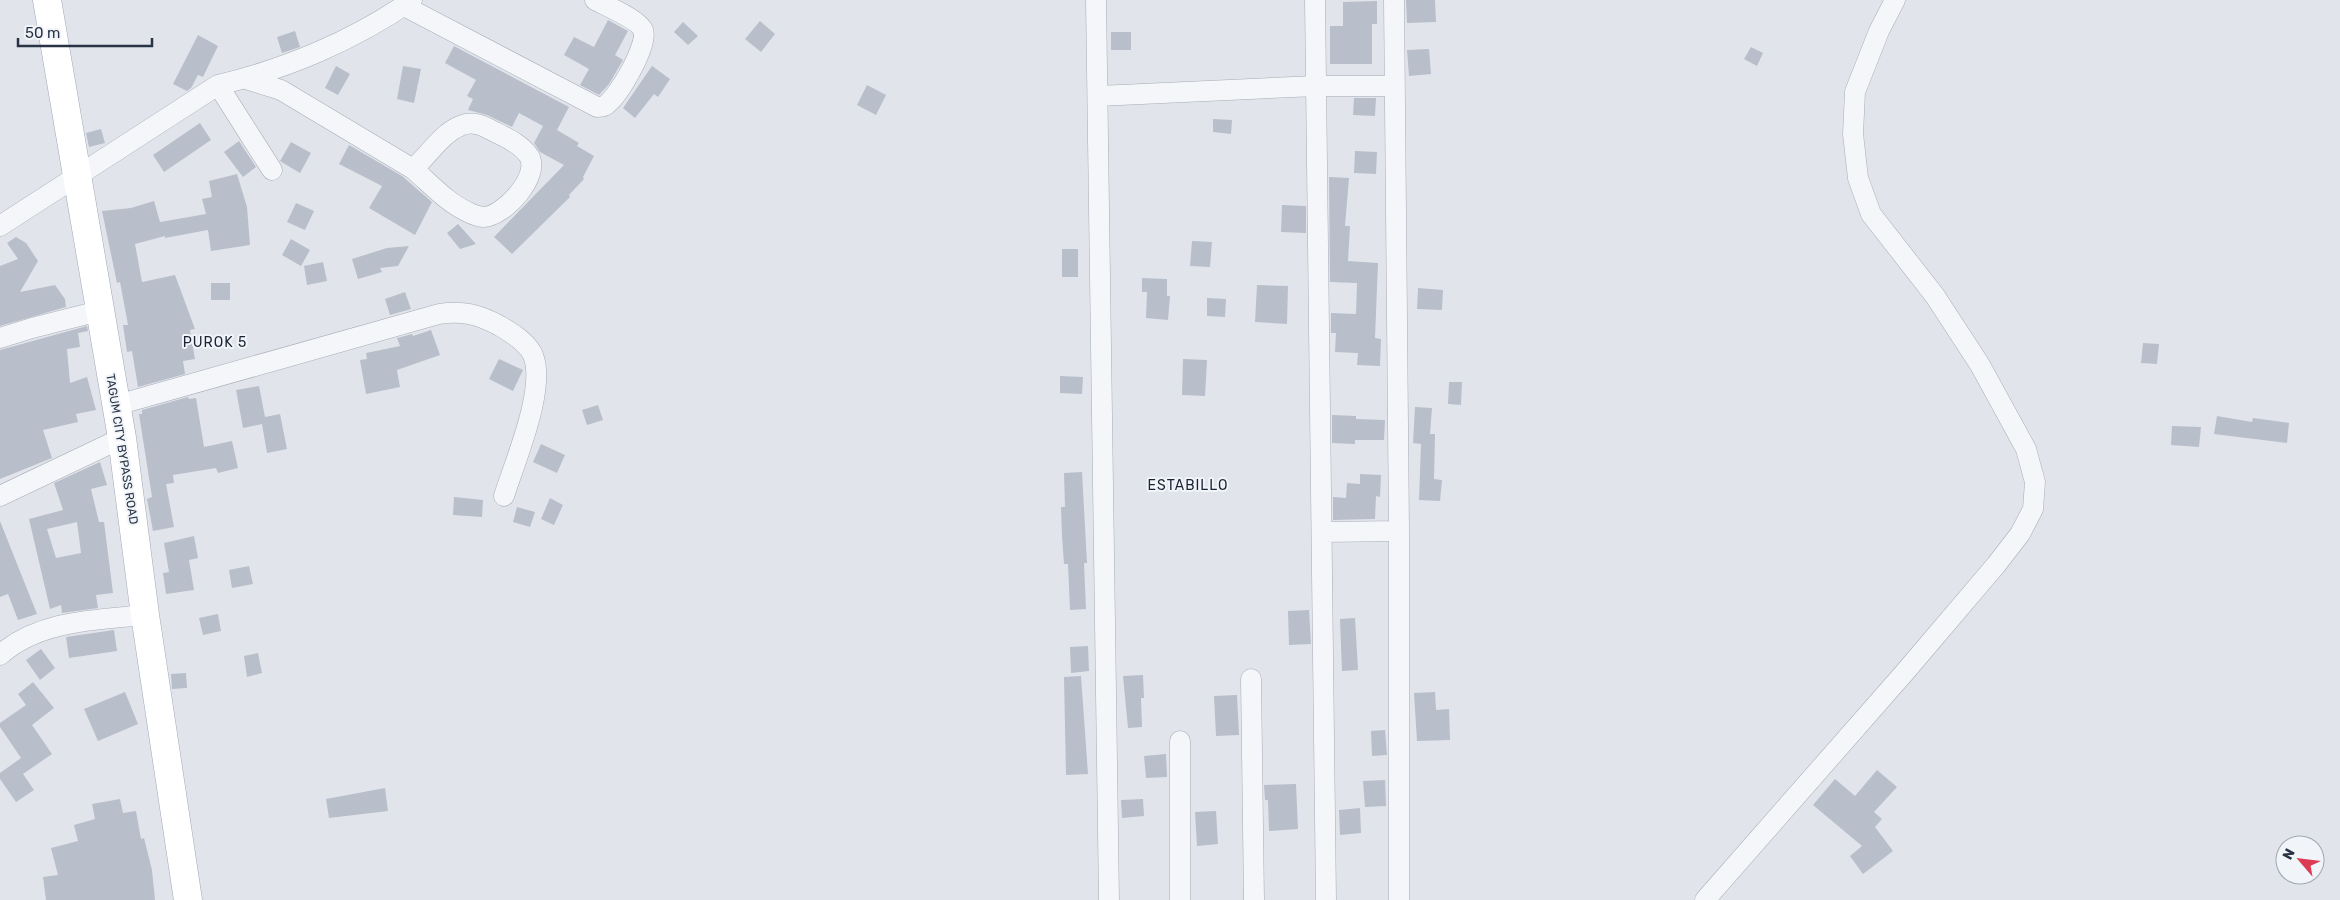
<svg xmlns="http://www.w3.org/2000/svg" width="2340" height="900" viewBox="0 0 2340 900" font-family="Rubik,sans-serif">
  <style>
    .building { fill: #b8beca; fill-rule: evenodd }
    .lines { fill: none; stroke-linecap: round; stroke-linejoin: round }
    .street-casing { stroke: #a6acb6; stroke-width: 21 }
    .primary-casing { stroke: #9fa9b8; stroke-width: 29 }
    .street { stroke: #f5f6f9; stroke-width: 20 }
    .primary { stroke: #fff; stroke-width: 28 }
    .labels { text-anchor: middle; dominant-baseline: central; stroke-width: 4; stroke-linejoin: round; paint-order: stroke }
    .street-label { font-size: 12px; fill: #283345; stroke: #f1f4f8 }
    .neighbourhood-label { font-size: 14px; letter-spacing: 1px; fill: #1a2336; stroke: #f1f4f8 }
  </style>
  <rect width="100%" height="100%" fill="#e1e5eb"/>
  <path class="building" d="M1406,0H1435L1436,22L1407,23Z
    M1377,1V24H1372V64H1330V26H1343V2Z
    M608,20L628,31L615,55L623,60L609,84L599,95L580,85L589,69L564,55L574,37L594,47Z
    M760,21L775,34L761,52L745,39Z
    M683,22L698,36L688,45L674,32Z
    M295,31L300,47L282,53L277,37Z
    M1111,32H1131V50H1111Z
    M198,35L218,46L203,77L198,75L191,88L187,91L173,84Z
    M454,46L569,107L557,130L579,143L577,146L594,156L583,177L584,179L569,195L570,197L512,254L494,237L564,165L540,152L534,143L543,126L519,113L512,127L487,115L468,110L473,99L467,96L476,80L445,63Z
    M1751,47L1763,53L1757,66L1744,59Z
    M1429,49L1431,74L1409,76L1407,50Z
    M336,66L350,74L338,95L325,88Z
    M403,66L421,69L414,103L397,99Z
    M652,66L670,79L658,97L654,94L635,118L623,108Z
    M867,85L886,95L876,115L857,105Z
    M1354,98H1376L1375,116L1353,115Z
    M1213,119L1232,120L1231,134L1213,132Z
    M200,123L211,140L164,172L153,155Z
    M101,129L105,143L89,147L86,133Z
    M239,141L256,167L243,177L224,152Z
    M291,142L311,153L300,173L280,161Z
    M349,145L402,176L432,202L415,235L369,208L382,186L339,164Z
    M1355,151L1377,152L1376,174L1354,173Z
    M237,174L247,207L250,245L211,251L208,230L165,238V236L135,244L142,282L175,275L195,329L190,330L195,359L183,361L185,374L138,387L132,351L127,352L123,325H128L120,282L117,283L102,211L131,208L154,201L160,222L206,214L202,199L212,197L209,181Z
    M1329,177L1349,178L1345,226H1350L1348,261L1378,263L1375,338L1381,339L1380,366L1357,365L1358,353L1335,352L1336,333H1331V313L1356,314L1357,283L1330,282Z
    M296,203L314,211L305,230L287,222Z
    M1282,205L1306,206V233L1281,232Z
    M458,224L476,244L460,249L447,233Z
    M16,237L26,243L38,261L20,292L55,285L65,299L66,307L0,326V266L18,259L7,243Z
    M291,239L310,250L301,266L282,255Z
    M1192,241L1212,242L1210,267L1190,266Z
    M409,246L398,266L380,268L382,272L358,279L352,259L387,248Z
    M1062,249H1078V277H1062Z
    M323,262L327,281L307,285L304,266Z
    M1142,278L1167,279V296H1170L1168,320L1146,318L1147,292H1142Z
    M211,283H230V300H211Z
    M1257,285L1288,286L1287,324L1255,322Z
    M1418,288L1443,290L1442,310L1417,309Z
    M405,292L411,309L390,315L385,299Z
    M1207,298L1226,299L1225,317L1207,316Z
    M87,326L88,331L78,333L80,347L67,349L70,383L87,377L96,410L76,414L78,422L43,430L52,458L0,479V350Z
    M431,330L440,355L397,370L400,387L366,394L360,360L367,359L366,353L400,346L397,338L412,334L413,336Z
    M2143,343L2159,344L2157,364L2141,363Z
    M499,359L523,370L513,391L489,379Z
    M1183,359L1207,360L1205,396L1182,395Z
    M1060,376L1083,377L1082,394L1060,393Z
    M1449,382H1462L1461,405L1448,404Z
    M259,386L265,417L280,414L287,449L267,453L262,424L243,428L236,390Z
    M188,397L189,399L196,398L204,447L232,441L238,468L218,473L216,468L173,475L174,483L166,484L174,527L153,531L147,499L152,497L139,414H142V410Z
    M598,405L603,420L587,425L582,410Z
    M1415,407L1432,408L1430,434H1435L1434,479L1442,480L1440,501L1419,500L1421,444L1413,443Z
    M1332,415L1356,416V419L1385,420L1384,440H1355V444L1332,443Z
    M2217,416L2252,422L2253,418L2289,423L2287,443L2214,434Z
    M2172,426L2201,427L2199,447L2171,445Z
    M541,444L565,455L557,473L533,462Z
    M100,462L107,485L91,489L99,522H104L113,593L96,595L98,608L62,613L61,605L50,609L29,519L63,510L54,483ZM77,522L81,553L56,558L47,529Z
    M1082,472L1087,563H1084L1086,609L1070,610L1068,564H1064L1062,536L1061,507H1065L1064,473Z
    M1360,474L1381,475L1380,497L1376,496L1375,519L1333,520V497L1346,498L1347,483L1360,484Z
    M454,497L483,500L482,517L453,515Z
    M550,498L563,505L554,525L541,519Z
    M517,507L535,512L530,527L513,522Z
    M0,521L37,614L18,620L8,594L0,597Z
    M194,536L198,558L189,560L194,590L166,594L163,573L169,572L164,543Z
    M249,566L253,584L232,588L229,570Z
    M1309,610L1311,644L1289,645L1288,611Z
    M218,614L221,631L203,635L199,618Z
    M1355,618L1358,670L1342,671L1340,619Z
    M114,630L117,651L69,658L66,637Z
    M1088,646L1089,671L1071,673L1070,647Z
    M41,649L55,668L40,680L26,660Z
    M258,653L262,673L247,677L244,656Z
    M186,673L187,688L172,689L171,674Z
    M1143,675L1144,698H1141L1142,727L1128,728L1123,676Z
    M1081,676L1088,774L1066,775L1064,677Z
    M33,682L54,708L32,725L52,754L23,774L34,790L16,802L0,779V773L21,758L0,727V723L26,705L18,694Z
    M125,692L138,724L98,741L84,709Z
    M1435,692L1436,710L1449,709L1450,740L1417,741L1414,693Z
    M1237,695L1239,735L1216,736L1214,696Z
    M1385,730L1387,755L1372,756L1371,731Z
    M1166,754L1167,777L1146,778L1144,756Z
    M1877,770L1897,787L1874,812L1882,819L1875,827L1893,851L1863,874L1850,856L1862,846L1813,805L1835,779L1855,796Z
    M1385,780L1386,806L1365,807L1363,781Z
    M1296,784L1298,829L1269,831L1268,800H1265L1264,785Z
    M385,788L388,811L329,818L326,799Z
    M120,799L123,813L136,811L141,839L144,838L152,870L155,900H46L43,877L58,875L51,848L78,841L74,825L95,819L92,804Z
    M1143,799L1144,816L1122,818L1121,800Z
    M1360,808L1361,833L1340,835L1339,810Z
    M1216,811L1218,844L1197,846L1195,812Z"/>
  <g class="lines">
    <defs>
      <path id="street" d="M1096,0L1109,900
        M1315,0L1326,900
        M1394,0L1399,531V900
        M404,6L597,107C600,107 605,107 607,104C619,95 649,44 643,30C638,19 606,6 595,0
        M246,79L281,90L413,169C428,156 441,134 460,126C473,120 484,126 495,132C507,138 522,145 529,156C541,176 504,216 484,217C481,217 473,215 470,213C447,203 431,184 413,169
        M218,85L272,170
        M1098,96L1316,86H1394
        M0,226L218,85C286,69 355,40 412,0
        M0,338L32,328L99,311
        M117,405L439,314C463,310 480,315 500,326C512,333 525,341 532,353C548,385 515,461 504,496
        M0,496L122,438
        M1322,532L1399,531
        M0,655C39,620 96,620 145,615
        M1251,679L1254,900
        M1180,741V900
        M1705,900L1905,672L1996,565L2020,534L2033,509L2035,482L2026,449L1980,365L1935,296L1871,214L1858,178L1853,134L1855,92L1879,31L1895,0"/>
      <path id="primary" d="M47,0L122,438L145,615L188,900"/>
    </defs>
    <use href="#street" class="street-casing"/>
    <use href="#primary" class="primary-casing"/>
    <use href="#street" class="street"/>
    <use href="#primary" class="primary"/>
  </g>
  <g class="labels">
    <g class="street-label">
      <text transform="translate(122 449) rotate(81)">TAGUM CITY BYPASS ROAD</text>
    </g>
    <g class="neighbourhood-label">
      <text x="215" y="342">PUROK 5</text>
      <text x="1188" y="485">ESTABILLO</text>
    </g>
  </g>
  <g transform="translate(2300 860) rotate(298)"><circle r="24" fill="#f1f4f8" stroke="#a1a7b0"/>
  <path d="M0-4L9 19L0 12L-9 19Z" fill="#dc3b54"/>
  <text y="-8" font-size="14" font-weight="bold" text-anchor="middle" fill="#283345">N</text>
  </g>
  <path d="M18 38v8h134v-8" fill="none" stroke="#283345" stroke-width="2.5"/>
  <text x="25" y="38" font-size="15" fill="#283345" stroke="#f1f4f8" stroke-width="4" paint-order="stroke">50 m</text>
</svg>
